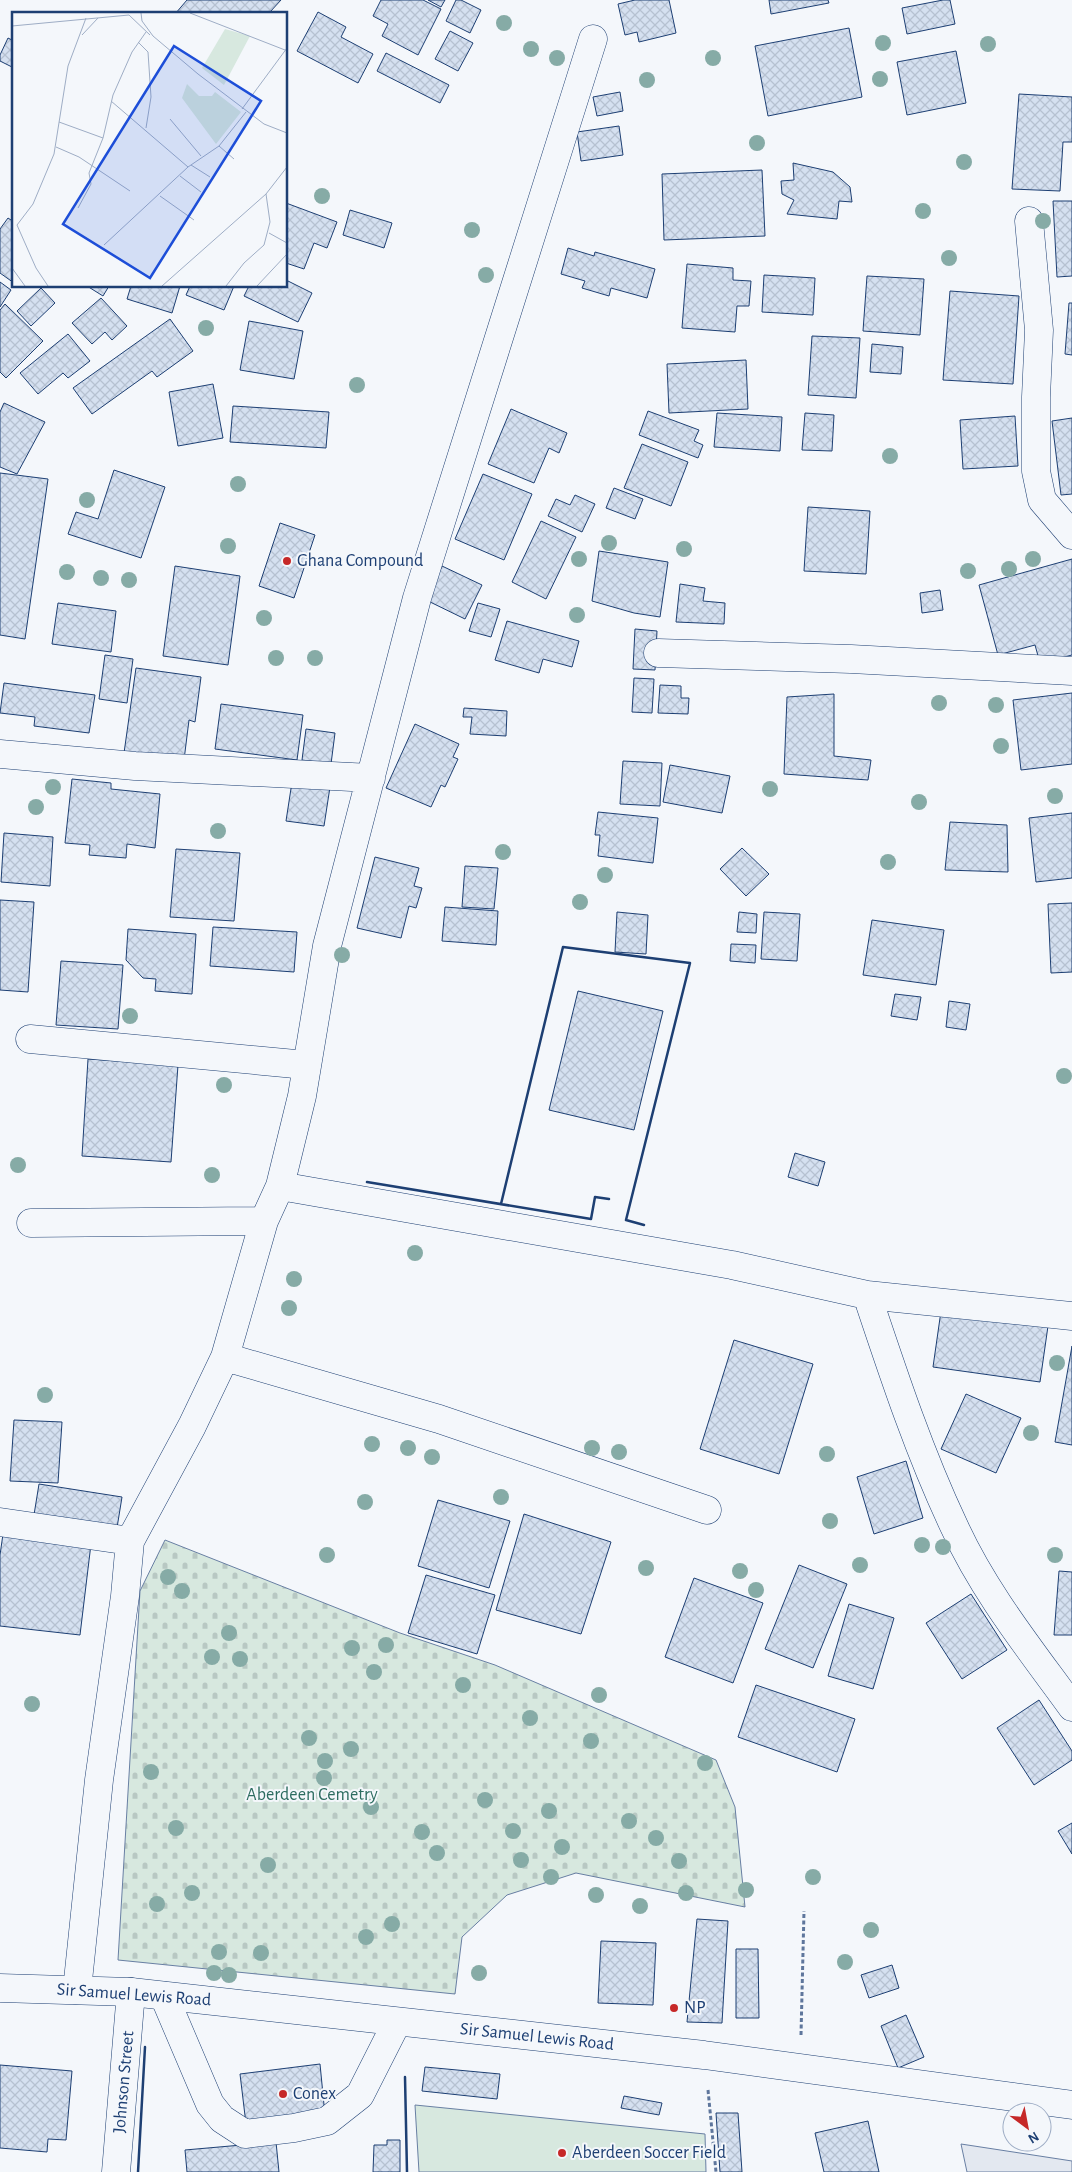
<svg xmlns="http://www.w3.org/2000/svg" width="1072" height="2172" viewBox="0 0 1072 2172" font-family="'Alegreya Sans',sans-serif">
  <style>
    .green { fill: #d7e8df; stroke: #687fa3 }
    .cemetery { fill: url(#cemetery-stones); stroke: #687fa3 }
    .parking { fill: #e3e8f0; stroke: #687fa3 }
    .building { fill: url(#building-cross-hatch); stroke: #1d3f73 }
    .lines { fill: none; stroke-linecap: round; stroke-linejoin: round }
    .minor-casing { stroke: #1d3f73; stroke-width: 29 }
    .major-casing { stroke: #1d3f73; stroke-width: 29 }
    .path { stroke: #5e769c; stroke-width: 3; stroke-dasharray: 4 2.5; stroke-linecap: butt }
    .minor { stroke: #f4f7fb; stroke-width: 28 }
    .major { stroke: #f4f7fb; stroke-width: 28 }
    .wall { stroke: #1d3f73; stroke-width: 2.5 }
    .tree { fill: #86aba6 }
    .poi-dot { fill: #c62828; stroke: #f4f7fb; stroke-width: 2 }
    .labels { text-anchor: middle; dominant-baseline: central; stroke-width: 4; stroke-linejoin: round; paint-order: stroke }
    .poi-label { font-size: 18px; fill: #1d3f73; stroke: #f4f7fb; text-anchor: start }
    .park-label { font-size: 18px; fill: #2c6c60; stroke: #f4f7fb }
    .street-label { font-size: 18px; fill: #1d3f73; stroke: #f4f7fb }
    .inset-road { fill: none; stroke: #9eadc5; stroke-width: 1 }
    .view { fill: #1d4ed8; fill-opacity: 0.15; stroke: #1d4ed8; stroke-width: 2.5 }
    .inset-edge { fill: none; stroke: #1d3f73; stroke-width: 2.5 }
  </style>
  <defs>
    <pattern id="cemetery-stones" width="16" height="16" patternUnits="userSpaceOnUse" patternTransform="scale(1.25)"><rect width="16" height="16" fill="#d7e8df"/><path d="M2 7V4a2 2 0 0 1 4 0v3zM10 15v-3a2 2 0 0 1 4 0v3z" fill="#b8c8c3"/></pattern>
    <pattern id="building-cross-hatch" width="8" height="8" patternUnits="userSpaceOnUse" patternTransform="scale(1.25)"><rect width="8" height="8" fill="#d5e0f0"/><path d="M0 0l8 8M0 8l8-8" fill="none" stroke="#b6c1d1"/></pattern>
  </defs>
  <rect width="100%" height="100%" fill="#f4f7fb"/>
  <path class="green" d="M415,2105L705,2134L706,2172H419Z"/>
  <path class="cemetery" d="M165,1540L400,1633L495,1665L716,1760L735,1807L745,1907L576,1873L507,1895L462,1937L455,1994L118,1960L140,1591Z"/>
  <path class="parking" d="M961,2144L1072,2161V2172H967Z"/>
  <path class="building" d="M187,0H281L270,12L272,14H175Z
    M381,0H423L441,9L418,55L382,36L388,24L373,16Z
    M428,0H445L441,7Z
    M456,0H461L481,10L470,33L446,21Z
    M635,0H669L676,33L639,42L637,32L625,35L618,4Z
    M769,0H828L829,3L771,14Z
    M943,0H950L955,24L907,34L902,8Z
    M318,12L346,27L341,37L373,54L358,83L297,51Z
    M849,28L862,97L768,116L755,46Z
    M450,31L473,43L458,71L435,59Z
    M8,38L14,41V68L0,61V55Z
    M956,51L966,103L907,115L897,62Z
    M386,53L449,85L440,103L377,71Z
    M620,92L623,111L597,116L593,97Z
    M1019,94L1072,97V142H1063L1060,191L1012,189Z
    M619,126L623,155L581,161L577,132Z
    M793,163L833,172L850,187L852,202L839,201L837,219L787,214L794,200L782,194L781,181L794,180Z
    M762,170L765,236L664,240L662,174Z
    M1053,201H1072V276L1057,277Z
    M286,203L337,222L327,248L314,243L304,269L286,263Z
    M350,210L392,223L384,248L343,235Z
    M8,218L14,222V283L0,273V229Z
    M568,248L594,256L595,252L655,269L647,298L611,288L609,296L582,288L585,281L561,274Z
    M687,264L733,268V280L751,281L749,306H737L735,332L682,328Z
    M764,275L815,278L813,315L762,312Z
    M867,276L924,279L920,335L863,331Z
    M286,280L312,293L298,322L244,296L249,286H286Z
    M0,282L11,290L0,307Z
    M87,286H109L103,296Z
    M131,286H180L172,313L127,299Z
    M190,286H234L224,310L186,295Z
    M41,288L55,303L31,326L17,311Z
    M950,291L1019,296L1013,384L943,380Z
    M101,298L127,326L112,340L105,332L92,344L72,323Z
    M1069,303H1072V355L1065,354Z
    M5,304L43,341L6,378L0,372V310Z
    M170,319L193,351L157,377L152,371L92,414L73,388Z
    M249,321L303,331L294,379L240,370Z
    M68,334L90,361L68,378L63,373L38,394L20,373Z
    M812,336L860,338L856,398L808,395Z
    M872,344L903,347L901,374L870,372Z
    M746,360L748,409L669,413L667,364Z
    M213,384L223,438L178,446L169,392Z
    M4,403L45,422L17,474L0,467V412Z
    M233,406L329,412L326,448L230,442Z
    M511,409L567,433L559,453L549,448L534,483L488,464Z
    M648,411L699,430L694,441L703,445L698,458L639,435Z
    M717,413L782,417L780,451L714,447Z
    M805,413L834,415L832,451L802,450Z
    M1015,416L1018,466L963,469L960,420Z
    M1072,418V494L1061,495L1052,421Z
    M642,444L688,462L671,506L624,488Z
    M114,470L165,487L141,558L68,534L76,512L98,519Z
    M0,473L48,479L25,639L0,635Z
    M483,474L532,494L504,560L455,539Z
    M614,488L643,499L635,519L606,508Z
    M575,495L595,504L582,532L548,516L556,499L570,505Z
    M808,507L870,511L866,574L804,571Z
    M541,521L576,537L546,599L512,582Z
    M280,523L315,535L294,598L259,586Z
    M599,551L668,562L660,617L634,613L592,601Z
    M1072,559V655L1040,663L1035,645L998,655L979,585Z
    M175,566L240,576L228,665L163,656Z
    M442,566L482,585L465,619L426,600Z
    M680,584L705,588L703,601L725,603L724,624L676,622Z
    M940,590L943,610L922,613L920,593Z
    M58,603L116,611L111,652L52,644Z
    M478,603L500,609L491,637L469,631Z
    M507,621L579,641L572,667L543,659L539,673L495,660Z
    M635,629L657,631L655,670L633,669Z
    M105,655L133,659L127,703L99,699Z
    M136,668L201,677L195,722L189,720L184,760L124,753Z
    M634,678L654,679L652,713L632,712Z
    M4,683L95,695L89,733L34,726L35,717L0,713Z
    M660,685L681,686V698H689L688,714L658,713Z
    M1072,693V764L1021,770L1013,700Z
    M834,694V756L871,760L868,780L784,774L787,697Z
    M221,704L303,715L297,760L215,749Z
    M464,708L507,711L506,736L470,734L472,717H463Z
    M415,724L459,744L453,757L458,759L445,787L441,785L431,807L386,788Z
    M306,729L335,733L331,764L302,760Z
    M623,761L662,763L660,806L620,804Z
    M670,765L730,776L722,813L663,802Z
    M72,779L111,783V789L160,794L155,848L127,844L126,858L89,855L90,845L65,843Z
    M292,782L330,787L324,826L286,821Z
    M598,812L658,818L653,863L598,856L600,835H595Z
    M1072,813V878L1036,882L1029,818Z
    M950,822L1007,825L1008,872L945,870Z
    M4,833L53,837L50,886L1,882Z
    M742,848L769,874L746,896L720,869Z
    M176,849L240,853L234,921L170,917Z
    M375,857L419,868L414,886L422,888L416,908L409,906L401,938L357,928Z
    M465,866L498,868L494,909L462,907Z
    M0,900L34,902L28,992L0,990Z
    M1072,903V972L1051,973L1048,904Z
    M445,907L498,911L496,945L442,941Z
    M617,912L648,915L646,954L615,952Z
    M739,912L757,914L756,933L737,932Z
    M764,912L800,914L797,961L761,959Z
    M872,920L944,930L936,985L863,975Z
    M213,927L297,932L294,972L210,966Z
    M128,929L196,934L192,994L155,991L156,979L143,978L126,960Z
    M731,944L756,945L755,963L730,961Z
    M61,961L123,965L118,1029L56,1025Z
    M578,991L663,1011L634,1130L549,1110Z
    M895,994L921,997L917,1020L891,1016Z
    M949,1001L970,1004L966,1030L946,1027Z
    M88,1059L178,1065L171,1162L82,1156Z
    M795,1153L825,1162L818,1186L788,1177Z
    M942,1304L1049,1319L1040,1382L933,1367Z
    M734,1340L813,1364L779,1474L700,1449Z
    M1072,1346V1445L1055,1442Z
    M966,1394L1021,1418L996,1473L941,1449Z
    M14,1420L62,1422L58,1483L10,1481Z
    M906,1461L923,1518L874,1534L857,1477Z
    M39,1484L122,1497L116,1534L33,1521Z
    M438,1500L510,1521L489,1588L418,1566Z
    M524,1514L611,1542L581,1634L496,1610Z
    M3,1534L91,1544L80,1635L0,1626V1555Z
    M799,1565L847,1584L813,1668L765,1649Z
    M1059,1571L1072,1572V1635H1054Z
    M426,1575L495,1595L477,1654L408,1633Z
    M694,1578L763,1603L733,1683L665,1657Z
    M971,1594L1007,1650L962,1679L926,1623Z
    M849,1604L894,1618L873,1689L828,1676Z
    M756,1685L855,1719L837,1772L738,1737Z
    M1039,1700L1072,1751V1760L1034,1785L997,1728Z
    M1072,1823V1854L1058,1831Z
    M697,1919L728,1921L722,2023L687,2022Z
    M601,1941L656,1943L653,2005L598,2003Z
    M736,1949H758L759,2018H736Z
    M892,1965L899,1988L869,1998L861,1975Z
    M906,2015L924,2057L898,2068L881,2026Z
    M320,2064L325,2115L246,2124L240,2074Z
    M0,2065L72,2071L66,2140L48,2139L47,2152L0,2148Z
    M425,2067L500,2074L497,2099L422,2091Z
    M624,2096L662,2103L659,2115L621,2108Z
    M716,2113H738L742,2172H720Z
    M868,2121L879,2172H824L815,2133Z
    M387,2140H400V2172H373L374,2145H387Z
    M276,2142L279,2172H187L185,2150Z"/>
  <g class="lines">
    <defs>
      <path id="minor" d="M1029,221L1039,330L1036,397V471L1042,500L1072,535
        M658,653L851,659L1072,671
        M0,754L135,766L371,778
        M30,1039L306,1065
        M280,1186L732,1265L867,1295L1072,1316
        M31,1223L264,1221
        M867,1295C893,1373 919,1452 954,1526C984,1592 1030,1649 1072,1707
        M225,1357L439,1419L707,1510
        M0,1522L130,1541
        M77,1990L99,1780L125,1596L130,1541L192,1426L225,1357L264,1221L280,1186L302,1096L327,946L417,598L593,39
        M164,1996L210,2104L222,2119L245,2134L294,2128L327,2121L360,2095L397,2022
        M116,2172L131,1992"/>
      <path id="major" d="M0,1988L131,1992L704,2055L1072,2105"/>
    </defs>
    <use href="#minor" class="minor-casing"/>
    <use href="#major" class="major-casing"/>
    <path class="path" d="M801,2035L804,1911
      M708,2090L716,2172"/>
    <use href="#minor" class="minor"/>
    <use href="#major" class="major"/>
    <path class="wall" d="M367,1182L591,1219L595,1197L609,1199
      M501,1204L563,947L690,963L626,1220L644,1225
      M405,2077L407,2172
      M138,2172L145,2047"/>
  </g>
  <g class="tree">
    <circle cx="504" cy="23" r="8"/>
    <circle cx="883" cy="43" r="8"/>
    <circle cx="988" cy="44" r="8"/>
    <circle cx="531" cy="49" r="8"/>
    <circle cx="557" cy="58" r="8"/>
    <circle cx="713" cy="58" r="8"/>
    <circle cx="880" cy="79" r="8"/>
    <circle cx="647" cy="80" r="8"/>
    <circle cx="757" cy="143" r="8"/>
    <circle cx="964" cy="162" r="8"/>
    <circle cx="322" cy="196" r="8"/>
    <circle cx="923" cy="211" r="8"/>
    <circle cx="1043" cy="221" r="8"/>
    <circle cx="472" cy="230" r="8"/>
    <circle cx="949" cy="258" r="8"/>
    <circle cx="486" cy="275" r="8"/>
    <circle cx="206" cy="328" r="8"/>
    <circle cx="357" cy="385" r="8"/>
    <circle cx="890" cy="456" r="8"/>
    <circle cx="238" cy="484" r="8"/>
    <circle cx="87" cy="500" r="8"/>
    <circle cx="609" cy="543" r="8"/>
    <circle cx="228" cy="546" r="8"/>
    <circle cx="684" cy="549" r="8"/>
    <circle cx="579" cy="559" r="8"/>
    <circle cx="1033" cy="559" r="8"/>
    <circle cx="1009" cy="569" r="8"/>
    <circle cx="968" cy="571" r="8"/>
    <circle cx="67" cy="572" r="8"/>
    <circle cx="101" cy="578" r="8"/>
    <circle cx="129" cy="580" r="8"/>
    <circle cx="577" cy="615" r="8"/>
    <circle cx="264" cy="618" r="8"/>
    <circle cx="276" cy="658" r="8"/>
    <circle cx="315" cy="658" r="8"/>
    <circle cx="939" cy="703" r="8"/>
    <circle cx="996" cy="705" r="8"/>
    <circle cx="1001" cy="746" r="8"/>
    <circle cx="53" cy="787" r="8"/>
    <circle cx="770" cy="789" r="8"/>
    <circle cx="1055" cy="796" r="8"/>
    <circle cx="919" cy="802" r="8"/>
    <circle cx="36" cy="807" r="8"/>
    <circle cx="218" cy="831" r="8"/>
    <circle cx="503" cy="852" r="8"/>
    <circle cx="888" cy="862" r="8"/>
    <circle cx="605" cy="875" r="8"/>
    <circle cx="580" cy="902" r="8"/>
    <circle cx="342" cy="955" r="8"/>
    <circle cx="130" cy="1016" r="8"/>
    <circle cx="1064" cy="1076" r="8"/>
    <circle cx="224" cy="1085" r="8"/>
    <circle cx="18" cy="1165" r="8"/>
    <circle cx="212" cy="1175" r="8"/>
    <circle cx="415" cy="1253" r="8"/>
    <circle cx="294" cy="1279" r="8"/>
    <circle cx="289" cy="1308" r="8"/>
    <circle cx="1057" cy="1363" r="8"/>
    <circle cx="45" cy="1395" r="8"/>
    <circle cx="1031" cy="1433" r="8"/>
    <circle cx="372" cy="1444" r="8"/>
    <circle cx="408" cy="1448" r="8"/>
    <circle cx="592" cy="1448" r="8"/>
    <circle cx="619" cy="1452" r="8"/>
    <circle cx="827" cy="1454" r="8"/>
    <circle cx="432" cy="1457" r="8"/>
    <circle cx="501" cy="1497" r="8"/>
    <circle cx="365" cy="1502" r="8"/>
    <circle cx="830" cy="1521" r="8"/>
    <circle cx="922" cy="1545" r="8"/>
    <circle cx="943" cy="1547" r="8"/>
    <circle cx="327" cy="1555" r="8"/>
    <circle cx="1055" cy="1555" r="8"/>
    <circle cx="860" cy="1565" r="8"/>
    <circle cx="646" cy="1568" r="8"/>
    <circle cx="740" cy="1571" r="8"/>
    <circle cx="168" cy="1577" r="8"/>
    <circle cx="756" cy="1590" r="8"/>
    <circle cx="182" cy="1591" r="8"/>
    <circle cx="229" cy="1633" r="8"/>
    <circle cx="386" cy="1645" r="8"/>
    <circle cx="352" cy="1648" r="8"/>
    <circle cx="212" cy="1657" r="8"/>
    <circle cx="240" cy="1659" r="8"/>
    <circle cx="374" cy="1672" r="8"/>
    <circle cx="463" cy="1685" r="8"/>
    <circle cx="599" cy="1695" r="8"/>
    <circle cx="32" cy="1704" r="8"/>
    <circle cx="530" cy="1718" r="8"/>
    <circle cx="309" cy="1738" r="8"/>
    <circle cx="591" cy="1741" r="8"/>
    <circle cx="351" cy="1749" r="8"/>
    <circle cx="325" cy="1761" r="8"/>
    <circle cx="705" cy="1763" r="8"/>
    <circle cx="151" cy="1772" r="8"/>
    <circle cx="324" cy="1778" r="8"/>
    <circle cx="485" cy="1800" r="8"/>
    <circle cx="371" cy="1807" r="8"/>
    <circle cx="549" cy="1811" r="8"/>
    <circle cx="629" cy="1821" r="8"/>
    <circle cx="176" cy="1828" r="8"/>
    <circle cx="513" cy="1831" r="8"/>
    <circle cx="422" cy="1832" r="8"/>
    <circle cx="656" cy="1838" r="8"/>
    <circle cx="562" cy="1847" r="8"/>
    <circle cx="437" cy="1853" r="8"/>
    <circle cx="521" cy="1860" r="8"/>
    <circle cx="679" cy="1861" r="8"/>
    <circle cx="268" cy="1865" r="8"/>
    <circle cx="551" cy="1877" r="8"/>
    <circle cx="813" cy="1877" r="8"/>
    <circle cx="746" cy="1890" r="8"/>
    <circle cx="192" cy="1893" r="8"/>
    <circle cx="686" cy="1893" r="8"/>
    <circle cx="596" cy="1895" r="8"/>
    <circle cx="157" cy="1904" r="8"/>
    <circle cx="640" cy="1906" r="8"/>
    <circle cx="392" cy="1924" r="8"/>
    <circle cx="871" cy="1930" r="8"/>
    <circle cx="366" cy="1937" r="8"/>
    <circle cx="219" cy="1952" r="8"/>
    <circle cx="261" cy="1953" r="8"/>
    <circle cx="845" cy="1962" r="8"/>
    <circle cx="214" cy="1973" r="8"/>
    <circle cx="479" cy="1973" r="8"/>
    <circle cx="229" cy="1975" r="8"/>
  </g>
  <g class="poi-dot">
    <circle cx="287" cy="561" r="5"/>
    <circle cx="674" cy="2008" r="5"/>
    <circle cx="283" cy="2094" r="5"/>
    <circle cx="562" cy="2153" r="5"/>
  </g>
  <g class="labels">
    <g class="poi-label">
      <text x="297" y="561">Ghana Compound</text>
      <text x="684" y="2008">NP</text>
      <text x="293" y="2094">Conex</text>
      <text x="572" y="2153">Aberdeen Soccer Field</text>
    </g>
    <g class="park-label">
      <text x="312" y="1795">Aberdeen Cemetry</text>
    </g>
    <g class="street-label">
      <text transform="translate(134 1995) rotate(4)">Sir Samuel Lewis Road</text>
      <text transform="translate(537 2037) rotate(6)">Sir Samuel Lewis Road</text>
      <text transform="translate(124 2082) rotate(-85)">Johnson Street</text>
    </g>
  </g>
  <g transform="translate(12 12)">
    <rect width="275" height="275" fill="#f4f7fb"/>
    <path d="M213,17L238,24L212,73L190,56Z" fill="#d7e8df"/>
    <path d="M175,72L187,84H200L203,80L229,100L204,132L170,86Z" fill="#d7e8df"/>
    <path class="inset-road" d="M129,1L130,9L141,24L186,62L252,112L275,121M178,1L273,38M0,14L117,3L138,23M70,23L86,6M126,30L136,40L139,85L134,116M99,89L176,155M230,97L275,36M158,107L189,144M47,110L91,126M207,134L222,147M44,135L67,145L118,179M179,153L198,165M168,164L189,180M148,184L182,208M66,196L79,172L77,161L91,126L101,83L120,40L134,20M5,213L21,192L42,142L56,54L74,6M5,213L24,256L36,274M257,221L275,231M92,233L176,155L207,134L234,100M0,256L13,274M150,274L254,182L275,155M214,274L232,251L252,233L258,210L254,182M245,274L275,242"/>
    <path class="view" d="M162,34L249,89L138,266L51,212Z"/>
    <rect width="275" height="275" class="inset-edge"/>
  </g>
  <g transform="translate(1027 2127) rotate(148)"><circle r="24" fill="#f4f7fb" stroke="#9eadc5"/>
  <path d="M0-4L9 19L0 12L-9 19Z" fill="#c62828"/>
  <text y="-8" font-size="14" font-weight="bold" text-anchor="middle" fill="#1d3f73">N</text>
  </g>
</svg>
